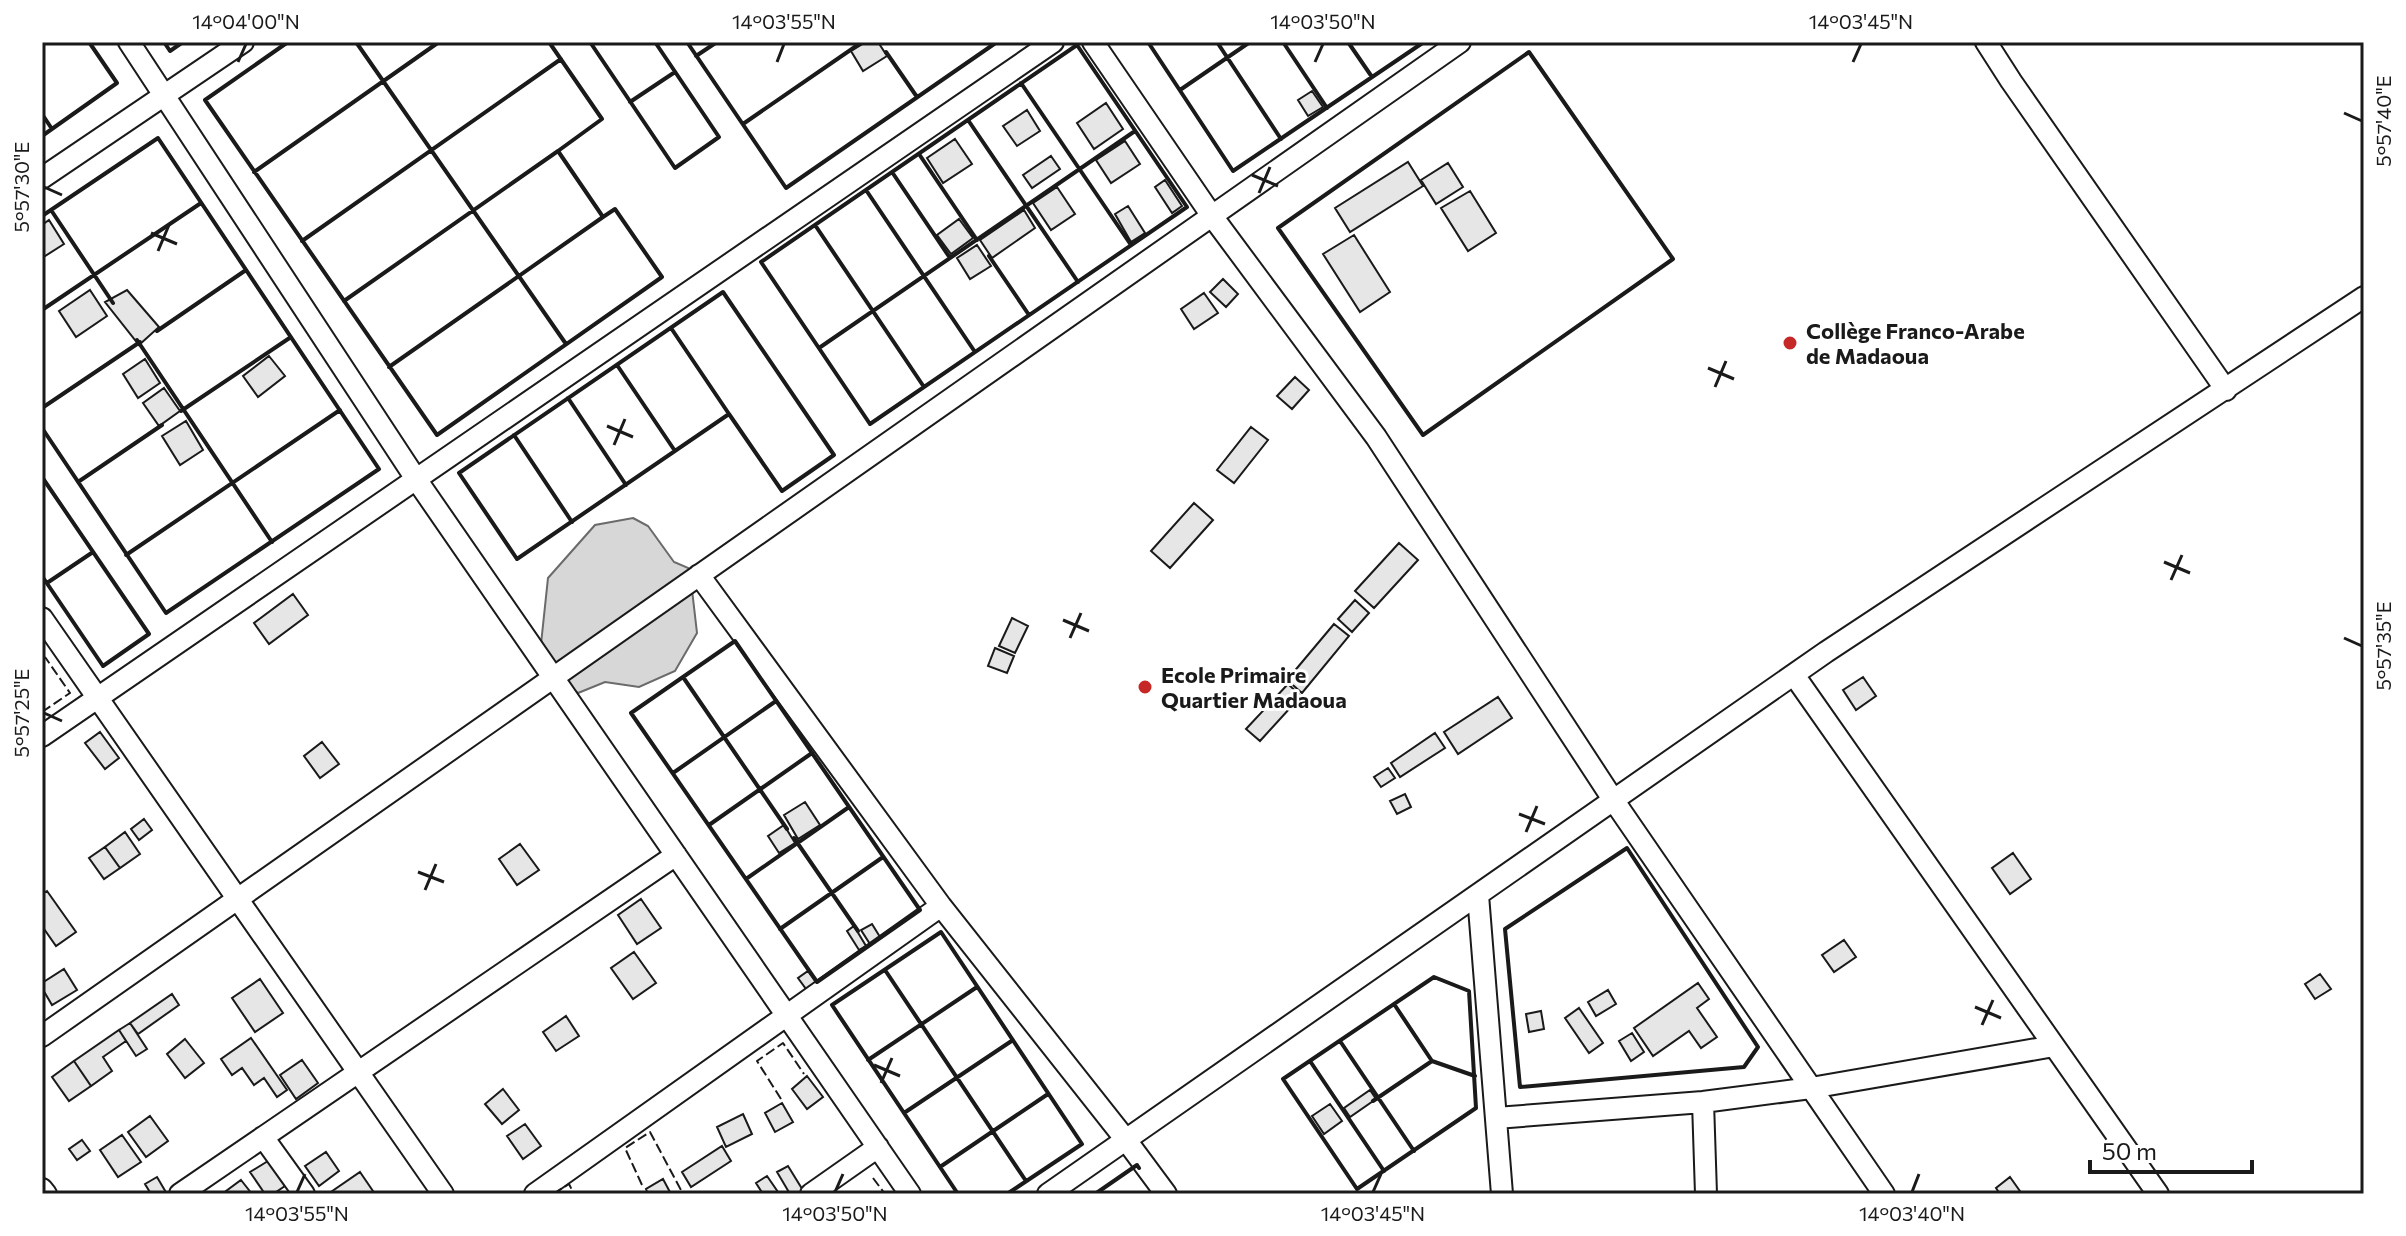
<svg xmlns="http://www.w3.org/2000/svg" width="2406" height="1236" viewBox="0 0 2406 1236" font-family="Commissioner,sans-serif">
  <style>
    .water { fill: #d7d7d7; stroke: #6a6a6a; stroke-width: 2 }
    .building { fill: #e6e6e6; stroke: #1a1a1a; stroke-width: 2 }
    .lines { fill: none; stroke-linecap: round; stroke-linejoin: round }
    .minor-casing { stroke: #1a1a1a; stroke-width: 24 }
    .minor { stroke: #fff; stroke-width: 20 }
    .fence { stroke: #1a1a1a; stroke-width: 2; stroke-dasharray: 10 4; stroke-linecap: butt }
    .wall { stroke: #1a1a1a; stroke-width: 4 }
    .ticks { fill: none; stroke: #1a1a1a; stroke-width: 3 }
    .poi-dot { fill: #c62828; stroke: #fff; stroke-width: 3 }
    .labels { text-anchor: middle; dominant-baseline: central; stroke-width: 6; stroke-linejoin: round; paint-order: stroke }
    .poi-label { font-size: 22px; font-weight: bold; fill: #1a1a1a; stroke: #fff; text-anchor: start }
    .neatline { fill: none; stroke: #1a1a1a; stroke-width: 3 }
    .ticks-label { font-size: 20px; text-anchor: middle; fill: #1a1a1a }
  </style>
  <rect width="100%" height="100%" fill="#fff"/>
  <path class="water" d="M633,518L648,526L674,562L693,570L691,581L697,633L675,671L639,687L605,682L578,693L555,676L541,644L548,578L595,525Z"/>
  <path class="building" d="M866,42H878L887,56L863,71L851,51Z
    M1312,91L1323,107L1308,116L1298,100Z
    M1106,103L1123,129L1094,149L1077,123Z
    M1027,110L1040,131L1017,146L1003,126Z
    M955,139L972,164L943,183L927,158Z
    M1125,141L1140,164L1111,183L1096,160Z
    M1051,156L1060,169L1032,188L1023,175Z
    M1408,162L1423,186L1350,232L1335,208Z
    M1448,163L1463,187L1436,204L1421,180Z
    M1165,180L1182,206L1172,213L1155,187Z
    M1057,187L1075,214L1051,230L1033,203Z
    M1470,191L1496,233L1468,251L1441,208Z
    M1128,206L1145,233L1131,242L1115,214Z
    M1024,210L1035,228L992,258L980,240Z
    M959,219L973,238L951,254L937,235Z
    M49,220L64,244L42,258V225Z
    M1354,235L1390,292L1360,312L1323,254Z
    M977,245L991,266L970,279L957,258Z
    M1223,279L1238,294L1226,307L1210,292Z
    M90,290L107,316L76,337L59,311Z
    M127,290L159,327L139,345L105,302Z
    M1204,293L1218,313L1194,329L1181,309Z
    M269,356L285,376L258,397L243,376Z
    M145,359L160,383L138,398L123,374Z
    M1295,377L1309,390L1292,409L1277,396Z
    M164,388L180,411L159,426L143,403Z
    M186,421L203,450L180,465L162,436Z
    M1251,427L1268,440L1234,483L1217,470Z
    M1194,503L1213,520L1170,568L1151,551Z
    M1399,543L1418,560L1374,608L1355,591Z
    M293,594L308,615L269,644L254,623Z
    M1355,600L1369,613L1352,632L1338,619Z
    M1012,618L1028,626L1015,653L999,646Z
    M1334,624L1349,636L1302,693L1287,680Z
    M995,648L1014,656L1007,673L988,666Z
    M1863,677L1876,696L1856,710L1843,690Z
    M1288,684L1301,696L1260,741L1246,729Z
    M1498,697L1512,718L1458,754L1444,732Z
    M100,732L119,758L105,769L85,743Z
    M1435,733L1445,748L1400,777L1391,763Z
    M322,742L339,764L320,778L304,756Z
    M1388,768L1395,778L1381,787L1374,777Z
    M1405,794L1411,807L1397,814L1390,801Z
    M805,802L820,825L798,839L784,815Z
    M144,819L152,830L139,840L131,829Z
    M784,825L795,843L779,853L768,836Z
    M125,832L140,854L120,868L105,847Z
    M520,844L539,870L517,885L499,859Z
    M105,847L120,868L104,879L89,858Z
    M2013,853L2031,879L2010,894L1992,868Z
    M47,891L76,932L56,946L42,926V894Z
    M641,899L661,928L637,944L618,915Z
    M872,924L880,937L870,944L861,930Z
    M854,926L866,946L859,950L847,931Z
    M1844,940L1856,957L1834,972L1822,955Z
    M634,952L656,983L633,999L611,968Z
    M64,969L77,990L52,1005L42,988V983Z
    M808,971L819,986L809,993L798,978Z
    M2320,974L2331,989L2315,999L2305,984Z
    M260,979L283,1013L255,1032L232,998Z
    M1698,983L1709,999L1697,1008L1717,1037L1701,1048L1689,1031L1653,1056L1634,1028Z
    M1608,990L1616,1004L1596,1016L1588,1002Z
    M172,994L179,1005L138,1034L130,1023Z
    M1579,1008L1603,1043L1589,1053L1565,1018Z
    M1541,1011L1544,1029L1529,1032L1526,1014Z
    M566,1016L579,1036L556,1051L543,1032Z
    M130,1023L147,1049L136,1056L119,1030Z
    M119,1030L126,1041L103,1057L112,1071L91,1086L74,1061Z
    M1632,1033L1644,1052L1631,1061L1619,1041Z
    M251,1038L287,1090L277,1097L264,1078L254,1085L242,1068L232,1075L221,1059Z
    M185,1039L204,1063L185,1078L167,1054Z
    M302,1060L318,1083L296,1099L280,1075Z
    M74,1061L91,1086L69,1101L52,1077Z
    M807,1076L823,1097L807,1109L792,1089Z
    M503,1089L519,1110L502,1124L485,1104Z
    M1370,1090L1376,1099L1350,1117L1344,1108Z
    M782,1103L793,1122L775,1132L765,1113Z
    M1330,1104L1342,1121L1324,1134L1312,1116Z
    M743,1114L752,1134L726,1147L717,1127Z
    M150,1116L168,1141L146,1157L128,1132Z
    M525,1124L541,1146L523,1159L507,1136Z
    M122,1135L141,1162L118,1177L100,1150Z
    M82,1140L90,1151L77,1160L69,1149Z
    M722,1146L731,1161L691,1187L682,1172Z
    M326,1152L339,1171L319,1186L305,1166Z
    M268,1161L285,1186L273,1194H265L250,1172Z
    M788,1166L804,1192L801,1194H790L777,1172Z
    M360,1172L375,1194H328Z
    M767,1176L778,1192L775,1194H763L756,1183Z
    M157,1177L167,1194H151L145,1184Z
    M2010,1177L2022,1194H2000L1996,1188Z
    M663,1179L671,1194H648L646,1189Z
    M241,1180L252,1194H222Z"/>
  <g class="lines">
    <defs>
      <path id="minor" d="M129,42L416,479L910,1194
        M1093,42L1212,216L1376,437L1614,801L1884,1194
        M1986,42L2011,81L2226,390
        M42,178L243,42
        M699,575L941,906L1126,1140L1166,1194
        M42,618L443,1194
        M1794,675L2158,1194
        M42,736L1053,42
        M1478,895L1502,1194
        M42,1036L1460,42
        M1703,1102L1706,1194
        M1496,1118L1703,1102L1811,1088L2054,1046
        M263,1137L304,1194
        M42,1189L46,1194
        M180,1194L676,855
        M535,1194L941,906
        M811,1194L878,1147
        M1048,1194L1826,652L2364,297"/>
    </defs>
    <use href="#minor" class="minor-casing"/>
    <use href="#minor" class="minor"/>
    <path class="fence" d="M42,712L70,693L45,657
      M781,1099L757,1061L783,1043L804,1074
      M873,1178L885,1194
      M642,1185L625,1148L650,1132L682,1192L678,1194
      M553,1194L569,1184L574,1194"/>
    <path class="wall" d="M164,42L170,51L183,42
      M288,42L205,100L437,435L662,277L615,209L603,217L558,151L602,119L549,42
      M356,42L566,344
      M590,42L675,168L719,137L655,42
      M687,42L786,188L997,42
      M1148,42L1233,171L1424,42
      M1217,42L1281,139
      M1283,42L1327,108
      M1348,42L1372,77
      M1077,45L1187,207L870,424L761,262Z
      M886,52L917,97
      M1529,52L1673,259L1423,435L1278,228Z
      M696,56L717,42
      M1021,83L1131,245
      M1180,90L1250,42
      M630,102L675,72
      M42,114L52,129
      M968,120L1078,282
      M743,124L862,42
      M42,136L117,83L89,42
      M919,154L977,240
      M254,172L439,42
      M892,172L950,258
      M866,190L975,352
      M51,210L113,303
      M42,216L158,138L379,469L166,613L42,428
      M815,225L924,387
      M302,241L561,59
      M989,256L1029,315
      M723,292L834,455L782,491L729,414L517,559L459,473Z
      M344,301L558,151
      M42,310L201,203
      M671,328L729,414
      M157,331L246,270
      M137,340L272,542
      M819,348L1135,131
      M617,365L675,451
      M389,367L603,217
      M568,398L626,485
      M42,408L140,342
      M181,411L291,337
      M514,435L572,522
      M42,477L149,634L103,666L42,576
      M78,482L162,425
      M126,555L340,410
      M47,583L93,552
      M735,641L920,910L817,982L631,713Z
      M683,677L787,829
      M673,773L776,701
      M709,825L812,753
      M794,838L858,931
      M1627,848L1758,1047L1744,1067L1520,1087L1505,929Z
      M746,879L849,807
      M780,929L883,857
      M885,970L1026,1181
      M1434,977L1469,991L1476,1108L1357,1189L1283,1079Z
      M1340,1041L1414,1151
      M868,1060L977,987
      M1310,1061L1384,1171
      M1432,1061L1475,1076
      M1373,1101L1432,1061L1394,1004
      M904,1113L1013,1040
      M940,1167L1048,1094
      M958,1194L832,1005L941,932L1082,1144L1007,1194
      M1095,1194L1137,1165L1139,1168"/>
  </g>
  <path class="ticks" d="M238,62L246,44M777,62L784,44M1315,62L1323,44M1853,62L1861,44M2344,113L2362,121M1252,175L1278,186M44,187L62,195M1259,193L1270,167M151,233L177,244M158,251L169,225M1708,368L1734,379M1715,387L1726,361M607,426L633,437M614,445L625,419M2164,562L2190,573M2171,580L2182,555M1063,620L1089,631M1070,638L1081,613M2344,638L2362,646M44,713L62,721M1519,814L1545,824M1526,832L1537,806M418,872L444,882M425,890L436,864M1975,1007L2001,1018M1982,1025L1993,1000M874,1065L900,1076M881,1083L892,1058M297,1192L305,1174M835,1192L843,1174M1373,1192L1381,1174M1912,1192L1919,1174"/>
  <g class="poi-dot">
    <circle cx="1790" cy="343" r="8"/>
    <circle cx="1145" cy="687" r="8"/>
  </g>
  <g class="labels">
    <g class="poi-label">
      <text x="1806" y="330">Collège Franco-Arabe<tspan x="1806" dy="25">de Madaoua</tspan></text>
      <text x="1161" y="674">Ecole Primaire<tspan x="1161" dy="25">Quartier Madaoua</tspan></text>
    </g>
  </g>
  <rect width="2406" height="1236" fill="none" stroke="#ffffff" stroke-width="88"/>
  <path d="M2090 1160v12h162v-12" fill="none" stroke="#1a1a1a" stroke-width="4"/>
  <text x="2102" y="1160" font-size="24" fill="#1a1a1a" stroke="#ffffff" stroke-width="6" paint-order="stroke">50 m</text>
  <rect x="44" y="44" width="2318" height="1148" class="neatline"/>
  <g class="ticks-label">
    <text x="246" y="29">14°04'00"N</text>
    <text x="784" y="29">14°03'55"N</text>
    <text x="1323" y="29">14°03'50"N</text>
    <text x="1861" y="29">14°03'45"N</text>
    <text transform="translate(2384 121) rotate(-90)" y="7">5°57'40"E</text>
    <text transform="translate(22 187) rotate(-90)" y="7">5°57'30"E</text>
    <text transform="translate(2384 646) rotate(-90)" y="7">5°57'35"E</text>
    <text transform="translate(22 713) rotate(-90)" y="7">5°57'25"E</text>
    <text x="297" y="1221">14°03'55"N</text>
    <text x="835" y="1221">14°03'50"N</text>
    <text x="1373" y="1221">14°03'45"N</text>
    <text x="1912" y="1221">14°03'40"N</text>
  </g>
</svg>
